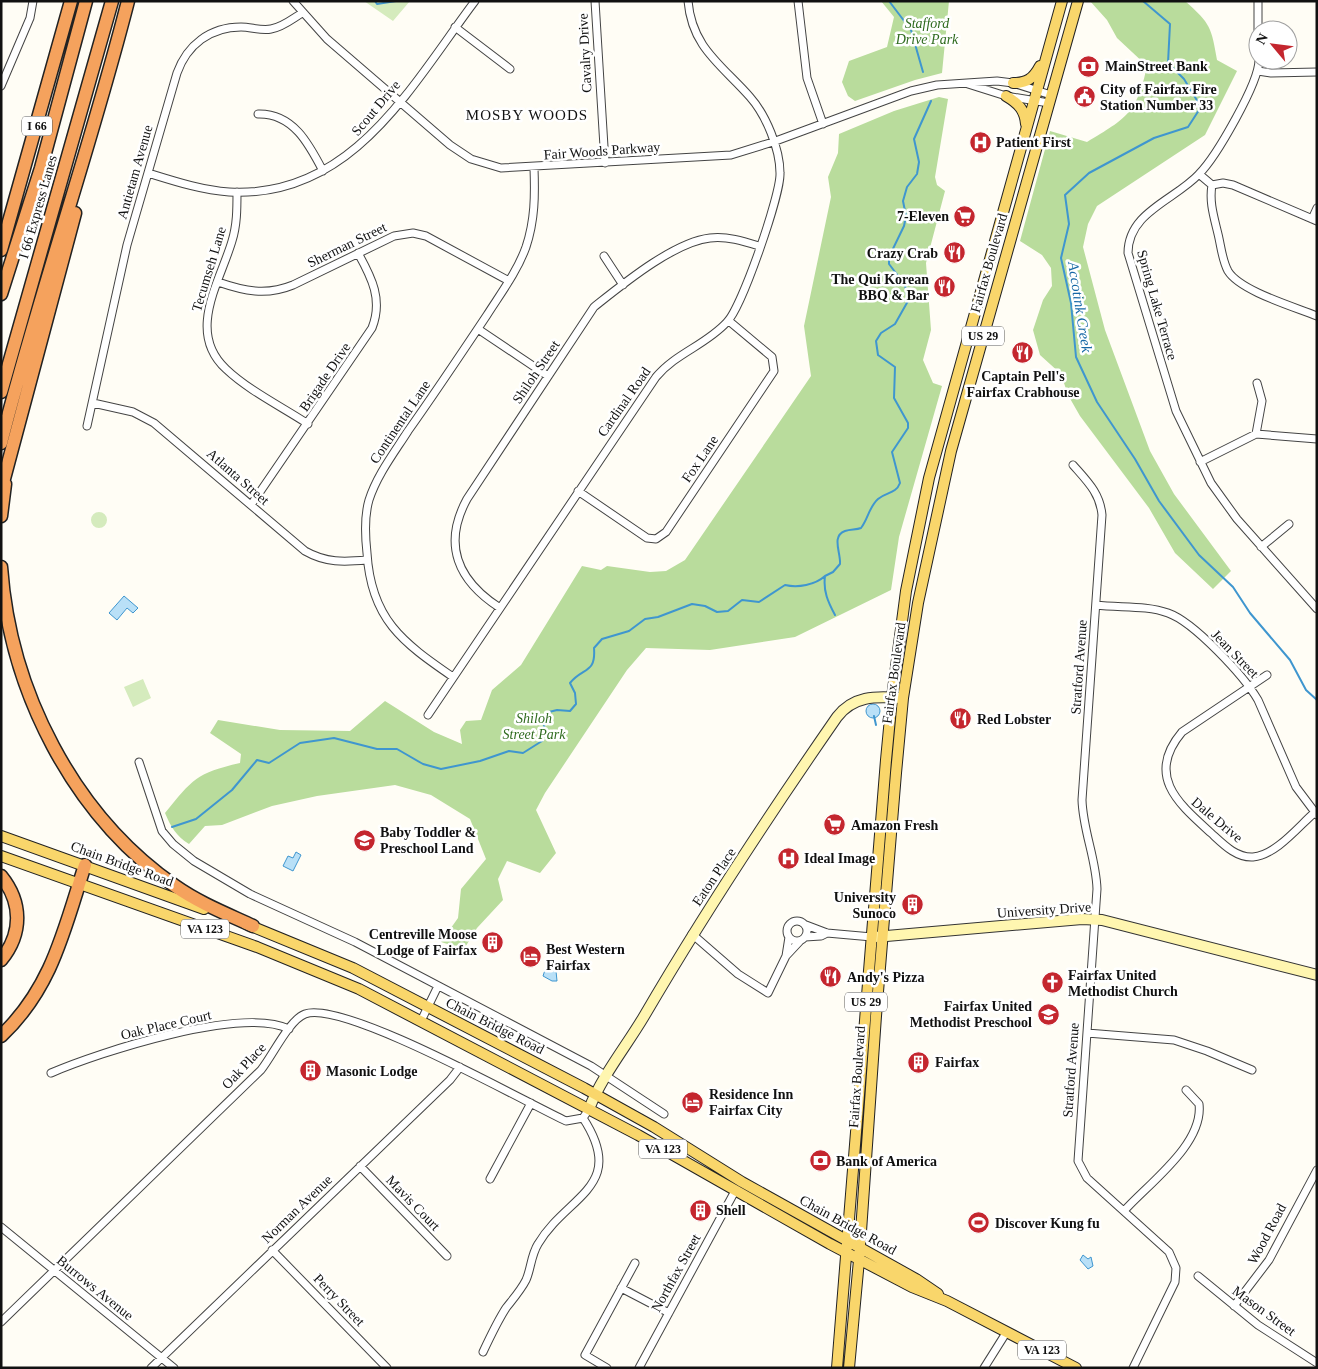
<svg xmlns="http://www.w3.org/2000/svg" width="1318" height="1369" viewBox="0 0 1318 1369" font-family="Georgia,serif">
  <style>
    .green { fill: #d5ebbd }
    .forest { fill: #b9dc9c }
    .water { fill: #b9e0f7; stroke: #3f96cf }
    .lines { fill: none; stroke-linecap: round; stroke-linejoin: round }
    .stream { stroke: #3f96cf; stroke-width: 2 }
    .street-casing { stroke: #444; stroke-width: 9 }
    .secondary-casing { stroke: #333; stroke-width: 12 }
    .primary-casing { stroke: #222; stroke-width: 12 }
    .highway-casing { stroke: #222; stroke-width: 15 }
    .street { stroke: #fff; stroke-width: 7 }
    .secondary { stroke: #fff6b0; stroke-width: 10 }
    .primary { stroke: #f9d66b; stroke-width: 10 }
    .highway { stroke: #f5a25d; stroke-width: 12 }
    .labels { text-anchor: middle; dominant-baseline: central; stroke-width: 5; stroke-linejoin: round; paint-order: stroke }
    .shield { fill: #fff; stroke: #585858; stroke-width: 1 }
    .shield-label { font-size: 12px; font-weight: bold; fill: #111 }
    .park-label { font-size: 14px; font-style: italic; fill: #2f6b1f; stroke: #fff }
    .street-label { font-size: 14px; fill: #111; stroke: #fff }
    .poi-label { font-size: 14px; font-weight: bold; fill: #111; stroke: #fff; text-anchor: start }
    .neighbourhood-label { font-size: 15px; letter-spacing: 1px; fill: #111; stroke: #fff }
    .water-label { font-size: 15px; font-style: italic; fill: #1768a6; stroke: #fff }
  </style>
  <rect width="100%" height="100%" fill="#fffdf5"/>
  <path class="green" d="M364,1H410L393,21Z
    M91 520a8 8 0 1 1 16 0a8 8 0 1 1-16 0Z
    M143,679L151,698L133,707L124,687Z"/>
  <path class="forest" d="M881,1H949L942,73L915,80L855,101L848,96L842,82L849,61L887,47L894,17Z
    M1090,1H1185C1211,24 1211,27 1217,60L1237,71L1205,135L1097,206L1088,224L1083,247L1105,330L1150,451L1174,494L1231,571L1213,589L1175,553L1149,508L1080,416L1068,395L1061,374L1040,355L1033,330L1043,300L1052,286L1051,268L1042,255L1020,241L1050,131L1087,142C1127,118 1137,113 1147,66L1117,38L1107,20Z
    M939,97L948,99L935,177L937,185L945,191L926,263L931,330L923,360L933,383L942,386L899,537L891,590L795,637L710,650L646,648L627,670L545,793L536,810L556,853L540,873L507,861L498,879L503,900L477,928L464,949L441,942L458,918L461,889L486,859L470,819L431,795L395,785L317,796L272,806L222,825L205,826L189,844C176,836 171,827 165,813C193,779 196,773 240,763L241,754L210,733L218,720L280,730L350,731L385,701L434,732L462,744L460,730L466,721L481,720L492,690L521,665L582,566L601,570L607,566L650,572L666,571L685,560L811,376L804,326L831,197L828,177L838,153L839,134L894,111Z"/>
  <path class="water" d="M124,596L138,608L133,613L127,608L117,620L109,613Z
    M866 711a7 7 0 1 1 14 0a7 7 0 1 1-14 0Z
    M296,852L301,855L293,871L283,866L288,856L293,858Z
    M552,969L556,971L557,981H552L543,976L545,970Z
    M1083,1255L1088,1259L1091,1257L1093,1266L1088,1269L1080,1260Z"/>
  <g class="lines">
    <path class="stream" d="M375,1L377,4L396,1
      M889,1L911,30L923,72
      M1143,1L1170,24L1168,63L1184,79L1201,107L1188,127L1154,138L1089,173L1065,195L1069,224L1061,258L1071,303L1076,357L1097,402L1135,459L1159,501L1199,555L1233,587L1250,613L1290,660L1306,690L1317,700
      M835,615C828,602 823,591 825,576L833,572L840,564C841,553 831,536 845,531C851,529 856,530 861,528C868,519 869,507 878,499C886,492 896,494 900,483L892,452L908,428V423L894,398L895,367L878,355L876,341L881,333L895,324L908,301L905,285L889,264V257L904,226L906,216L903,201L907,187L917,174L919,162L914,139L931,101
      M874,716L876,725
      M172,827L196,819L232,790L257,760L269,763L300,743L334,738L377,749H397L423,764L441,769L480,761L509,751L523,753L542,741L545,720L549,712L557,710L570,711L576,704L575,693L570,683C583,667 596,674 594,648L602,639L629,631L645,619L658,617L692,604L705,606L717,612L728,611L742,600L759,602L785,585C798,588 815,585 825,576"/>
    <defs>
      <path id="street" d="M293,1L327,39L450,145L471,159L501,168L731,155L773,142L911,91L937,85L997,81L1013,83L1051,95
        M595,1L605,163
        M798,1L807,78L823,124
        M1258,1V30
        M455,27L510,69
        M1259,60C1259,83 1216,157 1199,174C1175,200 1128,212 1128,253L1176,411L1211,483L1237,519L1317,609
        M1258,71L1271,73L1317,72
        M968,84L1006,96L1049,103
        M1,86L30,18L33,1
        M258,114C293,113 309,144 323,171
        M148,173C174,181 201,190 229,192C352,199 411,86 475,1
        M1199,174L1212,185L1223,183L1233,185L1317,221
        M1212,185C1209,202 1214,217 1218,234C1221,246 1222,260 1228,271C1240,291 1295,307 1317,316
        M237,192C237,209 237,225 232,241C220,282 186,332 226,369C248,390 282,407 308,424
        M1312,219L1317,208
        M604,256L623,285
        M218,282C244,291 266,296 293,285L394,236L413,233L426,236L509,281
        M478,329L548,376
        M93,403L133,412L154,423L305,551C326,563 344,562 367,560
        M87,426L127,245L177,73C187,45 210,27 241,27C251,27 261,31 271,29C283,27 292,19 302,13
        M1256,434L1262,401L1257,383
        M1200,462L1256,434L1317,439
        M1073,465C1087,481 1100,493 1102,515L1082,800C1083,831 1096,858 1097,889L1078,1161L1087,1178L1169,1252L1176,1268L1175,1282L1133,1368
        M578,491L647,538L656,539L666,532L774,371L772,357L729,321
        M251,505L372,328C383,300 372,278 358,253
        M1261,547L1289,524
        M1096,605C1120,608 1146,605 1168,613C1194,622 1244,676 1258,700L1296,787L1317,815
        M500,608C458,581 442,545 467,499L594,307C623,284 674,242 710,238C727,236 743,241 759,246
        M1267,675L1182,732C1145,776 1179,804 1211,833C1223,844 1236,858 1253,857C1276,855 1298,827 1314,813
        M453,677C402,642 371,619 367,553C365,535 364,517 369,500C377,475 394,453 408,431C435,393 461,354 487,315C501,293 517,272 526,247C535,220 535,195 534,168
        M428,715L656,377C676,353 706,345 727,322C742,307 781,194 780,173C780,149 766,115 750,97C722,65 692,48 688,1
        M139,762L162,831L173,844L194,861L250,894L355,942L591,1066L664,1114
        M787 931a10 10 0 1 1 20 0a10 10 0 1 1-20 0Z
        M806,925L827,933L872,937
        M692,934L738,974L768,993L786,956L789,937
        M805,937L821,936L827,933
        M786,956L800,941
        M421,1021L438,986
        M1087,1033L1174,1040L1207,1051L1252,1070
        M51,1073C100,1052 241,1006 289,1029
        M360,1166L447,1256
        M490,1179L531,1103
        M1124,1211C1148,1184 1204,1144 1199,1104L1186,1090
        M1,1227L174,1368
        M272,1250L387,1368
        M1198,1276L1258,1325L1317,1363
        M621,1288L669,1313
        M1234,1306L1269,1260L1317,1170
        M1,1322L261,1070C273,1055 289,1020 305,1014C344,1000 523,1101 566,1121L583,1118L589,1109
        M483,1352C490,1337 497,1322 506,1308C513,1299 521,1290 526,1280C531,1269 531,1255 538,1244C567,1195 628,1187 583,1118
        M151,1368L450,1080L460,1067
        M607,1368L585,1355L635,1263
        M639,1368L735,1191
        M984,1368L1006,1333"/>
      <path id="secondary" d="M875,937L1082,919L1102,920L1317,975
        M589,1109C602,1076 625,1048 643,1018C703,915 769,815 837,717C853,696 875,696 900,698"/>
      <path id="primary" d="M1013,83C1027,83 1033,79 1040,66
        M1006,96C1018,103 1025,110 1026,124
        M1,836L204,909
        M1,856L257,947L359,989L638,1135L830,1244L912,1287L947,1301L1076,1368
        M246,924L353,968L584,1088L654,1127L742,1182L916,1279L938,1294
        M837,1368L886,760L892,697L906,591L929,478L1062,1
        M849,1368L859,1260L876,1016L896,773L903,698L918,603L951,451L1078,1"/>
      <path id="highway" d="M1,250L71,1
        M1,294L41,168L86,1
        M1,392L112,1
        M1,443C39,294 90,150 128,1
        M1,490L75,213
        M1,516L5,484
        M1,567C10,691 73,815 175,886C199,903 227,914 253,926
        M1,876C22,902 23,933 1,960
        M1,1036C52,988 64,930 85,865"/>
    </defs>
    <use href="#street" class="street-casing"/>
    <use href="#secondary" class="secondary-casing"/>
    <use href="#primary" class="primary-casing"/>
    <use href="#highway" class="highway-casing"/>
    <use href="#street" class="street"/>
    <use href="#secondary" class="secondary"/>
    <use href="#primary" class="primary"/>
    <use href="#highway" class="highway"/>
  </g>
  <defs>
    <symbol id="bank-disc" viewBox="-11 -11 22 22"><circle r="9.5" fill="#c4262e" stroke="#fff"/><path d="M-6-4H6V4H-6ZM0-2.3a2.3 2.3 0 1 0 0 4.6a2.3 2.3 0 1 0 0-4.6Z" fill="#fff"/></symbol>
    <symbol id="civic-disc" viewBox="-11 -11 22 22"><circle r="9.5" fill="#c4262e" stroke="#fff"/><path d="M-.6-6.5H3V-4.5H.6V-3L4-1V1h2V6H-6V1h2V-1L-.6-3ZM-1.2 2.5V6h2.4V2.5Z" fill="#fff"/></symbol>
    <symbol id="hospital-disc" viewBox="-11 -11 22 22"><circle r="9.5" fill="#c4262e" stroke="#fff"/><path d="M-5-5h3v3.5h4V-5h3V5h-3V1.5h-4V5h-3Z" fill="#fff"/></symbol>
    <symbol id="supermarket-disc" viewBox="-11 -11 22 22"><circle r="9.5" fill="#c4262e" stroke="#fff"/><path d="M-6-5.5h2.5l.6 2H6L4.5 2H-2.5L-4.4-4H-6ZM-1.5 3.2a1.3 1.3 0 1 0 .1 0ZM3 3.2a1.3 1.3 0 1 0 .1 0Z" fill="#fff"/></symbol>
    <symbol id="restaurant-disc" viewBox="-11 -11 22 22"><circle r="9.5" fill="#c4262e" stroke="#fff"/><path d="M-5-6h1v4h1v-4h1v4h1v-4h1v5L-1.5 .5V6h-2V.5L-5-1ZM5-6V6H3V1.5H1.5Q1.5-4 5-6Z" fill="#fff"/></symbol>
    <symbol id="school-disc" viewBox="-11 -11 22 22"><circle r="9.5" fill="#c4262e" stroke="#fff"/><path d="M0-5L7-2L0 1L-7-2ZM-4 1L0 2.5L4 1V4Q0 6-4 4Z" fill="#fff"/></symbol>
    <symbol id="building-disc" viewBox="-11 -11 22 22"><circle r="9.5" fill="#c4262e" stroke="#fff"/><path d="M-4-6H4V6H1V3H-1V6H-4ZM-2.5-4.3h1.7v1.8h-1.7ZM.8-4.3h1.7v1.8H.8ZM-2.5-1h1.7V.8h-1.7ZM.8-1h1.7V.8H.8Z" fill="#fff"/></symbol>
    <symbol id="hotel-disc" viewBox="-11 -11 22 22"><circle r="9.5" fill="#c4262e" stroke="#fff"/><path d="M-6-4.5h1.5V1H6V5H4.5V3h-9V5H-6ZM-4 0a1.8 1.8 0 1 1 3.6 0ZM.5 0V-2.5h3Q6-2.5 6 0Z" fill="#fff"/></symbol>
    <symbol id="church-disc" viewBox="-11 -11 22 22"><circle r="9.5" fill="#c4262e" stroke="#fff"/><path d="M-1.2-6h2.4v3.5h3.3v2.4h-3.3V6h-2.4V-.1h-3.3v-2.4h3.3Z" fill="#fff"/></symbol>
    <symbol id="stadium-disc" viewBox="-11 -11 22 22"><circle r="9.5" fill="#c4262e" stroke="#fff"/><path d="M0-5a6.5 5 0 1 0 0 10a6.5 5 0 1 0 0-10ZM-3.5-1.8h7v3.6h-7Z" fill="#fff"/></symbol>
  </defs>
  <g fill-rule="evenodd">
    <use href="#bank-disc" x="1076" y="54" width="25" height="25"/>
    <use href="#civic-disc" x="1072" y="84" width="25" height="25"/>
    <use href="#hospital-disc" x="968" y="130" width="25" height="25"/>
    <use href="#supermarket-disc" x="952" y="204" width="25" height="25"/>
    <use href="#restaurant-disc" x="942" y="240" width="25" height="25"/>
    <use href="#restaurant-disc" x="932" y="274" width="25" height="25"/>
    <use href="#restaurant-disc" x="1010" y="340" width="25" height="25"/>
    <use href="#restaurant-disc" x="948" y="706" width="25" height="25"/>
    <use href="#supermarket-disc" x="822" y="812" width="25" height="25"/>
    <use href="#school-disc" x="352" y="828" width="25" height="25"/>
    <use href="#hospital-disc" x="776" y="846" width="25" height="25"/>
    <use href="#building-disc" x="900" y="892" width="25" height="25"/>
    <use href="#building-disc" x="480" y="930" width="25" height="25"/>
    <use href="#hotel-disc" x="518" y="944" width="25" height="25"/>
    <use href="#restaurant-disc" x="818" y="964" width="25" height="25"/>
    <use href="#church-disc" x="1040" y="970" width="25" height="25"/>
    <use href="#school-disc" x="1036" y="1002" width="25" height="25"/>
    <use href="#building-disc" x="906" y="1050" width="25" height="25"/>
    <use href="#building-disc" x="298" y="1058" width="25" height="25"/>
    <use href="#hotel-disc" x="680" y="1090" width="25" height="25"/>
    <use href="#bank-disc" x="808" y="1148" width="25" height="25"/>
    <use href="#building-disc" x="688" y="1198" width="25" height="25"/>
    <use href="#stadium-disc" x="966" y="1210" width="25" height="25"/>
  </g>
  <g class="labels">
    <g class="shield">
      <rect x="22" y="116.5" width="30" height="19" rx="4"/>
      <rect x="962" y="326.5" width="42" height="19" rx="4"/>
      <rect x="181" y="919.5" width="48" height="19" rx="4"/>
      <rect x="845" y="992.5" width="42" height="19" rx="4"/>
      <rect x="639" y="1139.5" width="48" height="19" rx="4"/>
      <rect x="1018" y="1340.5" width="48" height="19" rx="4"/>
    </g>
    <g class="shield-label">
      <text x="37" y="126">I 66</text>
      <text x="983" y="336">US 29</text>
      <text x="205" y="929">VA 123</text>
      <text x="866" y="1002">US 29</text>
      <text x="663" y="1149">VA 123</text>
      <text x="1042" y="1350">VA 123</text>
    </g>
    <g class="park-label">
      <text x="927" y="23">Stafford<tspan x="927" dy="16">Drive Park</tspan></text>
      <text x="534" y="718">Shiloh<tspan x="534" dy="16">Street Park</tspan></text>
    </g>
    <g class="street-label">
      <text transform="translate(585 53) rotate(-93)">Cavalry Drive</text>
      <text transform="translate(376 108) rotate(-50)">Scout Drive</text>
      <text transform="translate(602 151) rotate(-4)">Fair Woods Parkway</text>
      <text transform="translate(135 172) rotate(-74)">Antietam Avenue</text>
      <text transform="translate(38 207) rotate(-74)">I 66 Express Lanes</text>
      <text transform="translate(347 245) rotate(-26)">Sherman Street</text>
      <text transform="translate(989 263) rotate(-74)">Fairfax Boulevard</text>
      <text transform="translate(209 269) rotate(-73)">Tecumseh Lane</text>
      <text transform="translate(1157 305) rotate(74)">Spring Lake Terrace</text>
      <text transform="translate(536 372) rotate(-56)">Shiloh Street</text>
      <text transform="translate(325 377) rotate(-56)">Brigade Drive</text>
      <text transform="translate(624 402) rotate(-55)">Cardinal Road</text>
      <text transform="translate(400 422) rotate(-56)">Continental Lane</text>
      <text transform="translate(700 459) rotate(-56)">Fox Lane</text>
      <text transform="translate(238 477) rotate(41)">Atlanta Street</text>
      <text transform="translate(1235 654) rotate(46)">Jean Street</text>
      <text transform="translate(1079 667) rotate(-86)">Stratford Avenue</text>
      <text transform="translate(894 673) rotate(-82)">Fairfax Boulevard</text>
      <text transform="translate(1217 820) rotate(40)">Dale Drive</text>
      <text transform="translate(122 864) rotate(20)">Chain Bridge Road</text>
      <text transform="translate(714 877) rotate(-56)">Eaton Place</text>
      <text transform="translate(1044 910) rotate(-4)">University Drive</text>
      <text transform="translate(166 1025) rotate(-13)">Oak Place Court</text>
      <text transform="translate(495 1026) rotate(27)">Chain Bridge Road</text>
      <text transform="translate(244 1066) rotate(-47)">Oak Place</text>
      <text transform="translate(1071 1070) rotate(-86)">Stratford Avenue</text>
      <text transform="translate(857 1077) rotate(-86)">Fairfax Boulevard</text>
      <text transform="translate(413 1203) rotate(46)">Mavis Court</text>
      <text transform="translate(297 1209) rotate(-44)">Norman Avenue</text>
      <text transform="translate(848 1225) rotate(29)">Chain Bridge Road</text>
      <text transform="translate(1267 1234) rotate(-62)">Wood Road</text>
      <text transform="translate(676 1273) rotate(-61)">Northfax Street</text>
      <text transform="translate(95 1288) rotate(39)">Burrows Avenue</text>
      <text transform="translate(339 1300) rotate(46)">Perry Street</text>
      <text transform="translate(1264 1311) rotate(36)">Mason Street</text>
    </g>
    <g class="poi-label">
      <text x="1105" y="66">MainStreet Bank</text>
      <text x="1100" y="89">City of Fairfax Fire<tspan x="1100" dy="16">Station Number 33</tspan></text>
      <text x="996" y="142">Patient First</text>
      <text x="949" y="216" text-anchor="end">7-Eleven</text>
      <text x="938" y="253" text-anchor="end">Crazy Crab</text>
      <text x="929" y="279" text-anchor="end">The Qui Korean<tspan x="929" dy="16">BBQ &amp; Bar</tspan></text>
      <text x="1023" y="376" text-anchor="middle">Captain Pell's<tspan x="1023" dy="16">Fairfax Crabhouse</tspan></text>
      <text x="977" y="719">Red Lobster</text>
      <text x="851" y="825">Amazon Fresh</text>
      <text x="380" y="832">Baby Toddler &amp;<tspan x="380" dy="16">Preschool Land</tspan></text>
      <text x="804" y="858">Ideal Image</text>
      <text x="896" y="897" text-anchor="end">University<tspan x="896" dy="16">Sunoco</tspan></text>
      <text x="477" y="934" text-anchor="end">Centreville Moose<tspan x="477" dy="16">Lodge of Fairfax</tspan></text>
      <text x="546" y="949">Best Western<tspan x="546" dy="16">Fairfax</tspan></text>
      <text x="1068" y="975">Fairfax United<tspan x="1068" dy="16">Methodist Church</tspan></text>
      <text x="847" y="977">Andy's Pizza</text>
      <text x="1032" y="1006" text-anchor="end">Fairfax United<tspan x="1032" dy="16">Methodist Preschool</tspan></text>
      <text x="935" y="1062">Fairfax</text>
      <text x="326" y="1071">Masonic Lodge</text>
      <text x="709" y="1094">Residence Inn<tspan x="709" dy="16">Fairfax City</tspan></text>
      <text x="836" y="1161">Bank of America</text>
      <text x="716" y="1210">Shell</text>
      <text x="995" y="1223">Discover Kung fu</text>
    </g>
    <g class="neighbourhood-label">
      <text x="527" y="115">MOSBY WOODS</text>
    </g>
    <g class="water-label">
      <text transform="translate(1080 307) rotate(81)">Accotink Creek</text>
    </g>
  </g>
  <rect width="1318" height="1369" fill="none" stroke="#111111" stroke-width="5"/>
  <g transform="translate(1273 45) rotate(299)"><circle r="24" fill="#ffffff" stroke="#a0a0a0"/>
  <path d="M0-4L9 19L0 12L-9 19Z" fill="#c4262e"/>
  <text y="-8" font-size="14" font-weight="bold" text-anchor="middle" fill="#111111">N</text>
  </g>
</svg>
